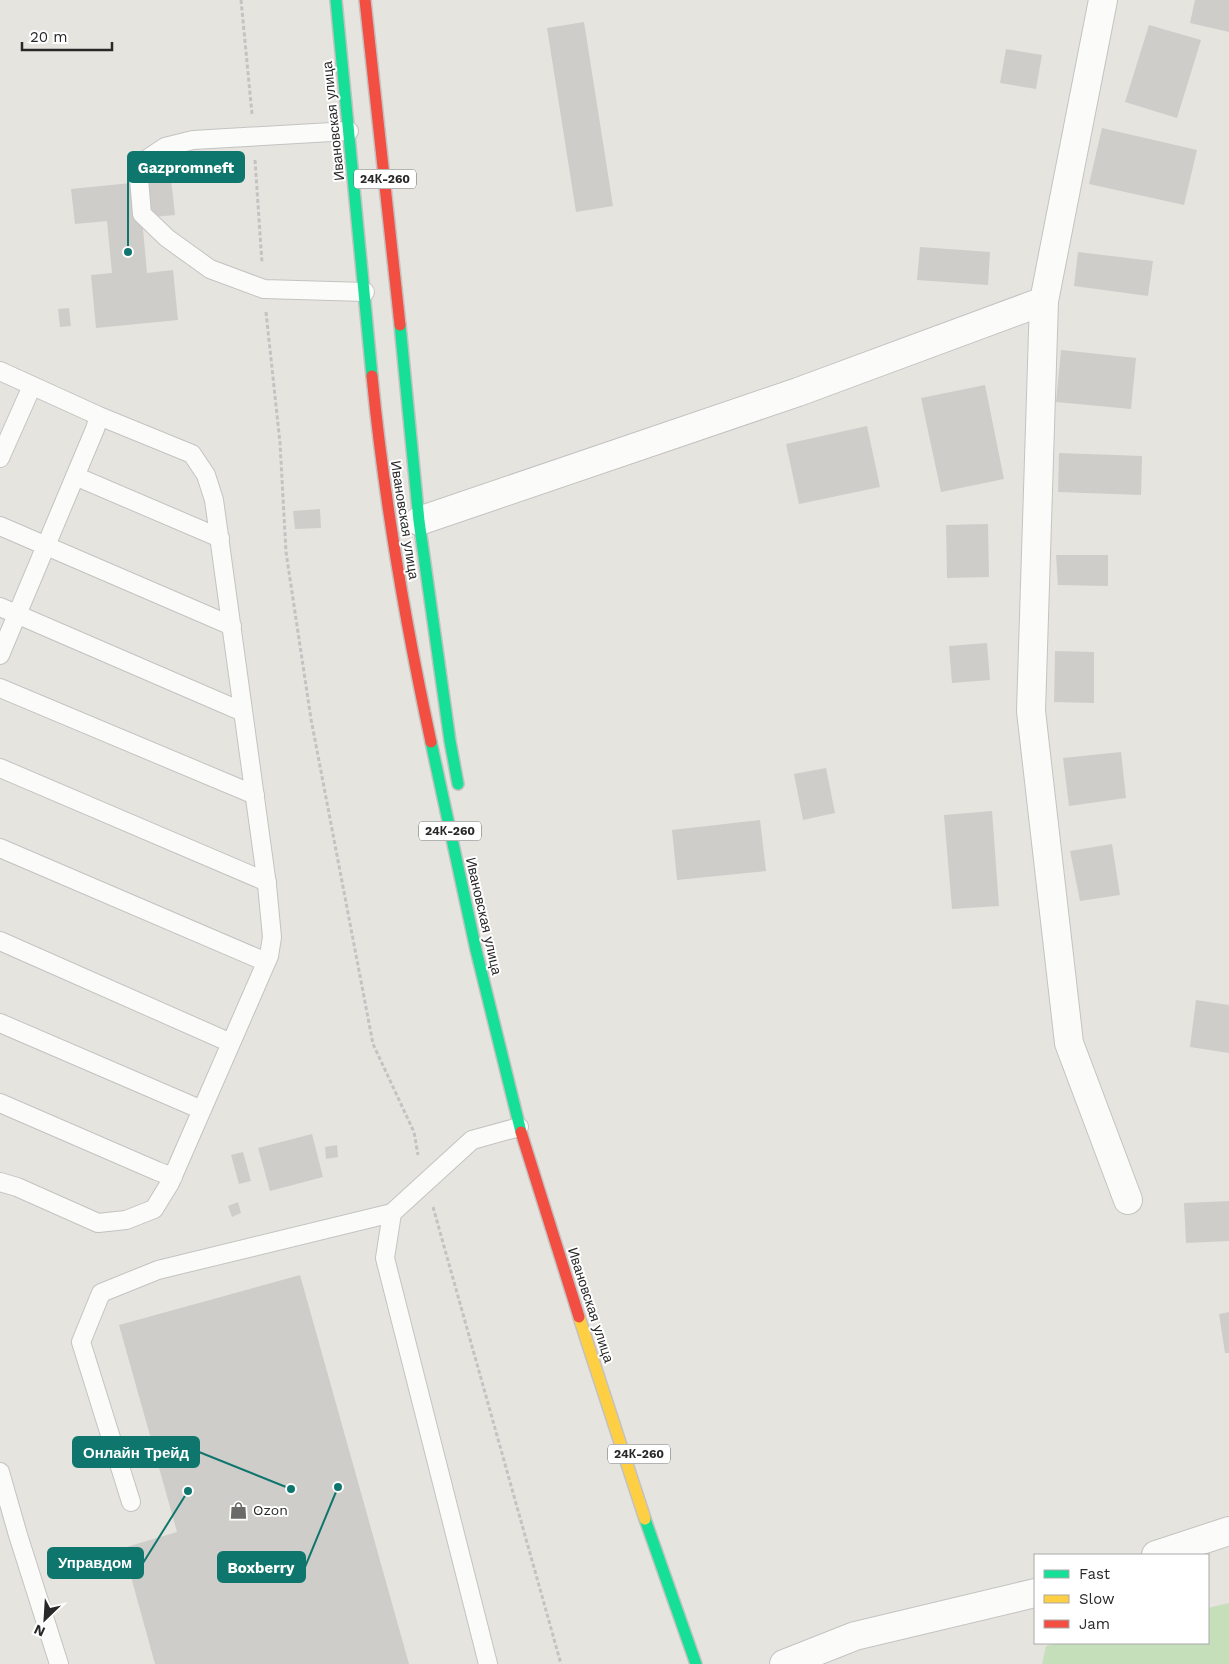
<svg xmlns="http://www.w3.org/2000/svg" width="1229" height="1664" viewBox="0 0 1229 1664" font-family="'Work Sans',sans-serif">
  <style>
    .green { fill: #c4dfba }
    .building { fill: #cfcdc9 }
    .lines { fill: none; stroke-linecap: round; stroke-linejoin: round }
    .lane-casing { stroke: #c4c3c3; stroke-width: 20 }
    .street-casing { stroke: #c4c3c3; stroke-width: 30 }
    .fast-casing { stroke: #c3c2c0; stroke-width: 14 }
    .slow-casing { stroke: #c3c2c0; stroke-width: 14 }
    .jam-casing { stroke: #c3c2c0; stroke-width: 14 }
    .path { stroke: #c4c3c3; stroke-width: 3; stroke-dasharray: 4 2.5; stroke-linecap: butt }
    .lane { stroke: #fbfbfa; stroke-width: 18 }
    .street { stroke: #fbfbfa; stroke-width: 28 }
    .fast { stroke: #16e098; stroke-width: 11 }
    .slow { stroke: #ffcf43; stroke-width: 11 }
    .jam { stroke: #f24e42; stroke-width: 11 }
    .labels { text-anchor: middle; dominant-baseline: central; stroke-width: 4; stroke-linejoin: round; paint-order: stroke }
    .shield { fill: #fff; stroke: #686868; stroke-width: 1 }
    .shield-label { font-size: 12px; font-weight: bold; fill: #282828 }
    .street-label { font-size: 14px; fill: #282828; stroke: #fff }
    .poi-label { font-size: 14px; fill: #282828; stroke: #fff; text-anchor: start }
    .leader { fill: none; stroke: #0f766e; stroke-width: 2 }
    .callout-dot { fill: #0f766e; stroke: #fff; stroke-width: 2 }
    .callout { fill: #0f766e; stroke: #0f766e; stroke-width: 2 }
    .callout-label { font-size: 15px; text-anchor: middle; font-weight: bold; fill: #fff }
  </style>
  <rect width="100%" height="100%" fill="#e6e4de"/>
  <path class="green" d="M1229,1603V1664H1042L1046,1646L1059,1643H1208V1608Z"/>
  <path class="building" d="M1195,0H1229V32L1190,23Z
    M584,22L613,206L576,212L547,28Z
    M1149,25L1201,40L1177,118L1125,102Z
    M1006,49L1042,55L1036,89L1000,83Z
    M1102,128L1197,150L1184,205L1089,184Z
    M171,179L175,215L142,218L147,273L173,270L178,320L96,328L91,275L112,273L107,221L75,224L71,189Z
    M920,247L990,252L988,285L917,280Z
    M1078,252L1153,261L1148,296L1074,286Z
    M69,308L71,326L60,327L58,309Z
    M1061,350L1136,358L1131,409L1056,402Z
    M985,385L1004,479L941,492L921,398Z
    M867,426L880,487L799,504L786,444Z
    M1059,453L1142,456L1141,495L1058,492Z
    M320,509L321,528L295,529L293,511Z
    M988,524L989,577L947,578L946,525Z
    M1056,555H1108V586L1058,585Z
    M987,643L990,680L952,683L949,646Z
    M1055,651L1094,652V703L1054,702Z
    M1121,752L1126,798L1069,806L1063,758Z
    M826,768L835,813L803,820L794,774Z
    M992,811L999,906L952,909L944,815Z
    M760,820L766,871L677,880L672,830Z
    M1112,844L1120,895L1080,901L1070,851Z
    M1196,1000L1229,1005V1053L1190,1047Z
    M312,1134L323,1177L270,1191L258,1148Z
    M337,1145L338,1157L326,1159L325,1147Z
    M243,1152L251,1181L239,1184L231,1155Z
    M1229,1201V1241L1186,1243L1184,1203Z
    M238,1202L241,1213L232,1217L228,1206Z
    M300,1275L409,1664H155L123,1548L177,1532L119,1325Z
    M1229,1312V1353H1225L1219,1314Z"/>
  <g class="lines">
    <defs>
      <path id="lane" d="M349,131L193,140L165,147L147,159L139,179L142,214L167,238L210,269L264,289L365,292
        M0,371L99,416L192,454L206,475L214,500L267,885L272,937L269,956L170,1183L154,1209L126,1220L98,1223L17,1187L0,1182
        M0,458L32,386
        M75,476L220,538
        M0,526L232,626
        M0,607L243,712
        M0,655L95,429L99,416
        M0,688L255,795
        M0,768L267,882
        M0,848L266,962
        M0,941L231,1043
        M0,1023L202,1110
        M0,1103L157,1171L173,1177
        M0,1472L18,1535L59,1664
        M131,1502L81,1342L101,1293L158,1270L392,1213
        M488,1664L385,1258L392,1213L472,1140L519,1127"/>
      <path id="street" d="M1103,0L1044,301L1031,711L1069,1043L1128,1200
        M419,521L798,392L1044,301
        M1156,1555L1229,1531
        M784,1664L855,1636L1035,1593"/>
      <path id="fast" d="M336,0L372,376
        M400,325L419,521L450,741L458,784
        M431,742L476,950L521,1132
        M645,1519L696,1664"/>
      <path id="slow" d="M579,1317L645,1519"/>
      <path id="jam" d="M365,0L400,325
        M372,376C384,499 405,621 431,742
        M521,1132L579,1317"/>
    </defs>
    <use href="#lane" class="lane-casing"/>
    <use href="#street" class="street-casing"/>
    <use href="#fast" class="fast-casing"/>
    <use href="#slow" class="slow-casing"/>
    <use href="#jam" class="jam-casing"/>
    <path class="path" d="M241,0L252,114
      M255,160L262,263
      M266,312L280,443L286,552L311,719L373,1044L414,1132L418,1155
      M433,1207L561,1664"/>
    <use href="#lane" class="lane"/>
    <use href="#street" class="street"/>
    <use href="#fast" class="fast"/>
    <use href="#slow" class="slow"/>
    <use href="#jam" class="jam"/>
  </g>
  <defs>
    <symbol id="shop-bare" viewBox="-9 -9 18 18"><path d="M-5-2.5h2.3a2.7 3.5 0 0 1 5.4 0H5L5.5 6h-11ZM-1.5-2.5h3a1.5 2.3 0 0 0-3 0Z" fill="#6a6a68" stroke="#fff" stroke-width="2.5" paint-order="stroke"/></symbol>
  </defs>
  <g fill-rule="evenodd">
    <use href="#shop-bare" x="226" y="1498" width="25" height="25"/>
  </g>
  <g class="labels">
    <g class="shield">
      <rect x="354" y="169.5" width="62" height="19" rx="4"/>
      <rect x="419" y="821.5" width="62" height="19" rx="4"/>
      <rect x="608" y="1444.5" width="62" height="19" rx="4"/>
    </g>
    <g class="shield-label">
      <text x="385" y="179">24К-260</text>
      <text x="450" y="831">24К-260</text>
      <text x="639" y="1454">24К-260</text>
    </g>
    <g class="street-label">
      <text transform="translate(333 121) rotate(-96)">Ивановская улица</text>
      <text transform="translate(405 520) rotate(81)">Ивановская улица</text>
      <text transform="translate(484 916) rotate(77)">Ивановская улица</text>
      <text transform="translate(591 1305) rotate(72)">Ивановская улица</text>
    </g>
    <g class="poi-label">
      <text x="253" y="1510">Ozon</text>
    </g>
  </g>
  <path class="leader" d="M128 252L128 167M291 1489L199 1452M188 1491L143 1563M338 1487L305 1567"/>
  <g class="callout-dot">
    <circle cx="128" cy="252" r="5"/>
    <circle cx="291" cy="1489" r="5"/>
    <circle cx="188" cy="1491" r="5"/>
    <circle cx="338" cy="1487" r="5"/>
  </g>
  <g class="callout">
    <rect x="128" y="152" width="116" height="30" rx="5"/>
    <rect x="73" y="1437" width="126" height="30" rx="5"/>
    <rect x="48" y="1548" width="95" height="30" rx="5"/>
    <rect x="218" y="1552" width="87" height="30" rx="5"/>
  </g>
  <g class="callout-label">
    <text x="186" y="173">Gazpromneft</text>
    <text x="136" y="1458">Онлайн Трейд</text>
    <text x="95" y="1568">Управдом</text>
    <text x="261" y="1573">Boxberry</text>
  </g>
  <rect x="1034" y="1554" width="175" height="90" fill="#ffffff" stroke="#a9a9a9"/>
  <rect x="1044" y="1570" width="25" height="8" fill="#16e098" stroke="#a9a9a9"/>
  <text x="1079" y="1579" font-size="15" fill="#282828">Fast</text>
  <rect x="1044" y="1595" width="25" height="8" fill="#ffcf43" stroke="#a9a9a9"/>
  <text x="1079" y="1604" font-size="15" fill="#282828">Slow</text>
  <rect x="1044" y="1620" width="25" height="8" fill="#f24e42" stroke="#a9a9a9"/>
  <text x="1079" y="1629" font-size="15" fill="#282828">Jam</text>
  <g transform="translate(45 1619) rotate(205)" stroke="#ffffff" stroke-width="4" paint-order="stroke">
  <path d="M0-4L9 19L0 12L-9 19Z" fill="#282828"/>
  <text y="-8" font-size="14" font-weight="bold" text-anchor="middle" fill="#282828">N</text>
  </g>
  <path d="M22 42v8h90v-8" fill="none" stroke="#282828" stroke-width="2.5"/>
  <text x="30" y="42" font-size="15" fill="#282828" stroke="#ffffff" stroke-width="4" paint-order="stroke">20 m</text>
</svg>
